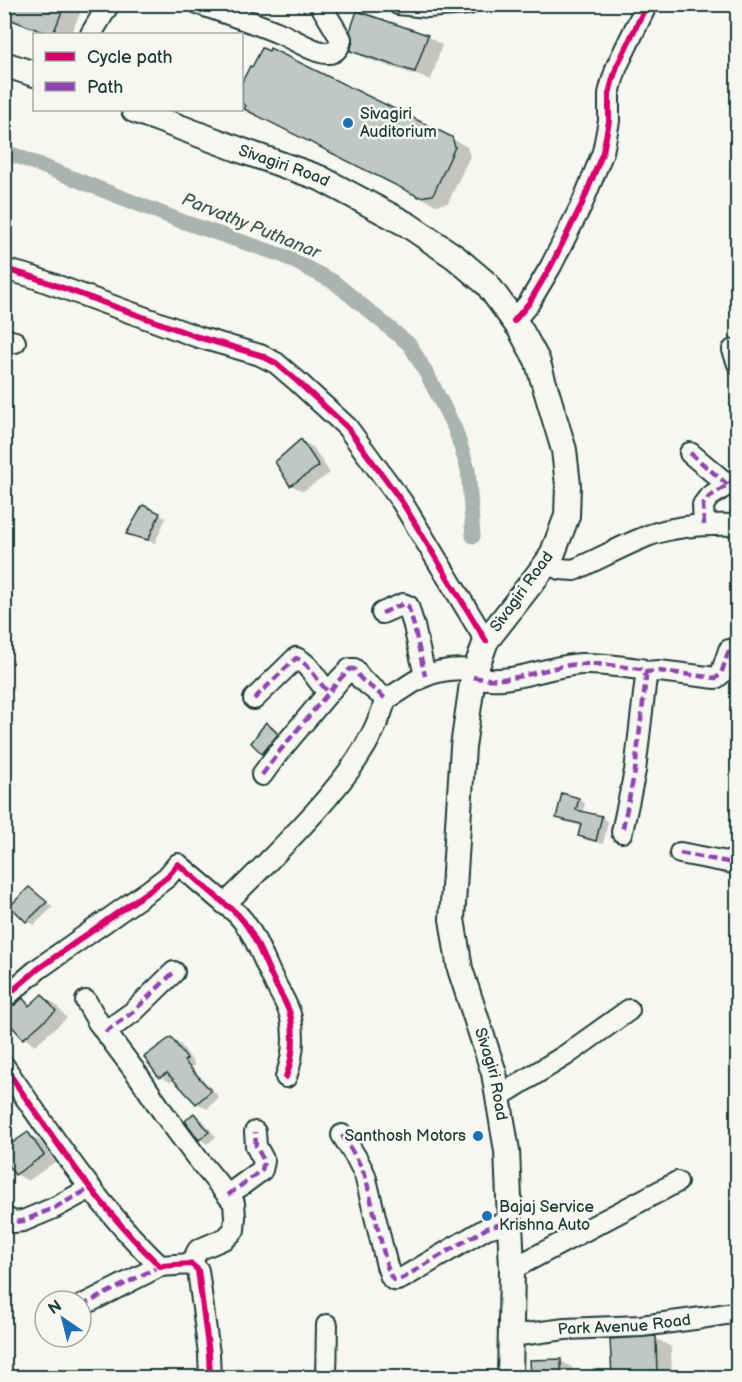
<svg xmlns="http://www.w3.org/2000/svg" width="742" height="1382" viewBox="0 0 742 1382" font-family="'Balsamiq Sans',sans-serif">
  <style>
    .shadow { fill: #0003 }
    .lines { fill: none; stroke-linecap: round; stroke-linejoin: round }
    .canal { stroke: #aab3ae; stroke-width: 15 }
    .building { fill: #c1c8c3; stroke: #1f3d34; stroke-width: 1.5 }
    .minor-casing { stroke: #1f3d34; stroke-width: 24 }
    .major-casing { stroke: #1f3d34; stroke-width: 28 }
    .minor { stroke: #f6f6f2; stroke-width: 20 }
    .major { stroke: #f6f6f2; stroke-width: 24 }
    .quiet { stroke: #8e44ad; stroke-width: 4.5; stroke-dasharray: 9 4.5; stroke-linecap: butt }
    .cycleway-casing { stroke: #f6f6f2; stroke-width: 10 }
    .cycleway { stroke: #d6006c; stroke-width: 6 }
    .poi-dot { fill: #1f6fb2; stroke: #f6f6f2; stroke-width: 2 }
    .labels { text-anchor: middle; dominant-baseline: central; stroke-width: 5; stroke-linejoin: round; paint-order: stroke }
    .poi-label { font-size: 16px; fill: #1f3d34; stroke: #f6f6f2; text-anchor: start }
    .street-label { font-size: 16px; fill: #1f3d34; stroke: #f6f6f2 }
    .water-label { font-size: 18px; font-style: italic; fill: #425a52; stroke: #f6f6f2 }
  </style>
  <rect width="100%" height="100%" fill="#f6f6f2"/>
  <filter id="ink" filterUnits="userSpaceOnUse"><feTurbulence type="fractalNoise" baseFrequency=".0167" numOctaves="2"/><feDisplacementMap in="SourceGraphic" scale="12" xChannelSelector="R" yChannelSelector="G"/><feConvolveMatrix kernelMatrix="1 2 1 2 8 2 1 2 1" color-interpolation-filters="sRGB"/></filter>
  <g filter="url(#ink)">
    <path class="shadow" d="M4,4H84L71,34H45L4,18Z
      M427,36L442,45L431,80L367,59L352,50Z
      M270,53L451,138L467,147L470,156L448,203L436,205L262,117L242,102L251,81L253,69Z
      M301,441L313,447L330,473L303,491L291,485Z
      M159,514L166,518L155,543L135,537L128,533Z
      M267,724L274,728L285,739L271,757L263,753L253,743Z
      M578,799L585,803L583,813L601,817L608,822L603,844L587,840L580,836L582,826L565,822L558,818Z
      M36,893L53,907L34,925L27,921Z
      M42,996L54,1003L67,1018L35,1045L24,1038L7,1011L23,1000L32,1005Z
      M171,1039L181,1045L195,1065L192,1067L219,1097L207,1109L197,1103L175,1079L170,1082L161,1077Z
      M195,1115L202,1119L216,1137L207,1144L200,1139Z
      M28,1134L40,1141L55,1162L28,1181L16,1174L4,1158Z
      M655,1338L671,1347L672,1378H613L612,1341Z
      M532,1361H561L572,1367V1378H532Z
      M238,1370L247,1376H277L279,1378H223V1371Z"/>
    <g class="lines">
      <path class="canal" d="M4,151L181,221L284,256L334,282L410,345L429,378L455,429L468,469L473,536"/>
    </g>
    <path class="building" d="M4,4H65L53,34H48L4,17Z
      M357,11L428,35L415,72L350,51L353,41L350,31Z
      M262,48L269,51L270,48L452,137L455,147L433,195L419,197L244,109L246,106L242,103V82L250,66L252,67Z
      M301,439L319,466L290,486L275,462Z
      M143,505L160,513L148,540L126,534Z
      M266,722L278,734L262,754L251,743Z
      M562,793L579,798L576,810L602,816L596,841L578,836L581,824L556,818Z
      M29,887L47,902L26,922L10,906Z
      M42,994L56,1011L23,1039L4,1017V1010L12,1007L23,998L29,1006Z
      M171,1037L187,1059L184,1061L211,1091L196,1104L167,1073L159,1078L144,1057Z
      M194,1113L209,1132L199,1140L185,1121Z
      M28,1132L44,1155L15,1175L4,1160V1149Z
      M656,1336L657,1377H612L610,1339Z
      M561,1359V1377H531L530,1360Z"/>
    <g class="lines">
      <defs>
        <g id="minor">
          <path d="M199,4C226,13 253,22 279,33C291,38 313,52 326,53C335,54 340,47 341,39L320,4"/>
          <path d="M398,4L427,7L469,4"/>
          <path d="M91,34L109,4"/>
          <path d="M4,269L33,277L198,337L260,355L276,363L297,381L347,427L402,502L486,641"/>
          <path d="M514,321L529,303L551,266L582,204L603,152L609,121V94L612,82L617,66L647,4"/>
          <path d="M4,339L15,342"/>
          <path d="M733,350L738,364"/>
          <path d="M690,453L728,485"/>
          <path d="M704,525L703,505L709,497L738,478"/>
          <path d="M547,563L560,569L574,570C599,559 624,545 650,535C678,525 708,524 738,525"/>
          <path d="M382,613L403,604L408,606L414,626L425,676"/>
          <path d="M644,672L659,671L716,678L721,674L729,650"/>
          <path d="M473,677C512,686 543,666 582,664C601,663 622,667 641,669L644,672L646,677L635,771L622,832"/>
          <path d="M254,699L296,658C311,664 317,683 329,692"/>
          <path d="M262,775L278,753L340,679L350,669H354L361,679L386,699"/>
          <path d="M680,853L738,864"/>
          <path d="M225,904C256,874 286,844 315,812C346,777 372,745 386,699C399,693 410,683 423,677C440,669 457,668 475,670"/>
          <path d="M4,998L38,969L150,890L167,877L178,864L225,904C252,921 260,954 274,981C279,992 289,1006 291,1018C295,1039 293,1058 286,1077"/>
          <path d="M86,1001L98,1022L140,1078L162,1111L197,1158L234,1203L235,1217L234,1230L226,1238L198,1250L191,1264"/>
          <path d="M105,1032L133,1012L174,972"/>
          <path d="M4,1066C51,1135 100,1209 160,1266L191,1264L198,1270L209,1354L210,1378"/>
          <path d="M498,1097L566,1055L629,1010"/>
          <path d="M342,1135L357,1159L365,1175L387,1266C392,1279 391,1285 406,1276L487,1228L510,1222"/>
          <path d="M228,1195L262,1170L264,1161L256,1146L255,1132"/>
          <path d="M4,1217L14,1222L23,1221L54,1208L91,1188"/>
          <path d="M512,1269L677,1182"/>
          <path d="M81,1306L160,1266"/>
          <path id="s1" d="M511,1336L565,1329L641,1326L702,1318L732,1313L738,1310"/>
          <path d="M326,1378L327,1325"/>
        </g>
        <g id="major">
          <path d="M4,64L34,74"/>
          <path id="s2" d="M134,110L243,151L320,178L408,225L455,257L487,284L520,329L537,360L564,450L568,485L567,516L552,555L547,563L486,641L473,677L463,747L452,919L460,969L494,1073L507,1151L512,1269L510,1378"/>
        </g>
      </defs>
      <use href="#minor" class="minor-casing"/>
      <use href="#major" class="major-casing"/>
      <use href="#minor" class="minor"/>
      <use href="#major" class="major"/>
      <path class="quiet" d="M733,350L738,364
        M690,453L728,485
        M704,525L703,505L709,497L738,478
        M382,613L403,604L408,606L414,626L425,676
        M644,672L659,671L716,678L721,674L729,650
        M473,677C512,686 543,666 582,664C601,663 622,667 641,669L644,672L646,677L635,771L622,832
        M254,699L296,658C311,664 317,683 329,692
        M262,775L278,753L340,679L350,669H354L361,679L386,699
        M680,853L738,864
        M105,1032L133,1012L174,972
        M342,1135L357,1159L365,1175L387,1266C392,1279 391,1285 406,1276L487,1228L510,1222
        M228,1195L262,1170L264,1161L256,1146L255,1132
        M4,1217L14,1222L23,1221L54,1208L91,1188
        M81,1306L160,1266"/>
      <defs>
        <path id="cycleway" d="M4,269L33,277L198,337L260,355L276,363L297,381L347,427L402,502L486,641
          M514,321L529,303L551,266L582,204L603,152L609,121V94L612,82L617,66L647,4
          M4,998L38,969L150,890L167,877L178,864L225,904C252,921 260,954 274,981C279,992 289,1006 291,1018C295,1039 293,1058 286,1077
          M4,1066C51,1135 100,1209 160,1266L191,1264L198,1270L209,1354L210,1378"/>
      </defs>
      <use href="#cycleway" class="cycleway-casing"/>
      <use href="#cycleway" class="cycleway"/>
    </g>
  </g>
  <g class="poi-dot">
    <circle cx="348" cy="123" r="6"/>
    <circle cx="478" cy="1136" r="6"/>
    <circle cx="487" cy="1216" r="6"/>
  </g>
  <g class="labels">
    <g class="poi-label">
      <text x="360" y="114">Sivagiri<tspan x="360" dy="18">Auditorium</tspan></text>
      <text x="466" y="1136" text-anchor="end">Santhosh Motors</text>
      <text x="499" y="1207">Bajaj Service<tspan x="499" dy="18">Krishna Auto</tspan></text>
    </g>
    <g class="street-label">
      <text stroke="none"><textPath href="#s2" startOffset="160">Sivagiri Road</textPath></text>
      <text transform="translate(522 592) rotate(-54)">Sivagiri Road</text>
      <text stroke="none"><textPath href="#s2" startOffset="1240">Sivagiri Road</textPath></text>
      <text stroke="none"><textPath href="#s1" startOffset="114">Park Avenue Road</textPath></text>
    </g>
    <g class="water-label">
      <text transform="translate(251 226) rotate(22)">Parvathy Puthanar</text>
    </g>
  </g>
  <rect width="742" height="1382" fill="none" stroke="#f6f6f2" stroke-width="24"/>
  <rect x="12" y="12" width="718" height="1358" fill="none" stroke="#1f3d34" stroke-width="2" filter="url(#ink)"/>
  <rect x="33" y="33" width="210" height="78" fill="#f6f6f2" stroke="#a0aca6" stroke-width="1.5"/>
  <rect x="45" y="52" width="30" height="9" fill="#d6006c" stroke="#a0aca6" stroke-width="1.5"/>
  <text x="87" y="63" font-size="18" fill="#1f3d34">Cycle path</text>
  <rect x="45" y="82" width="30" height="9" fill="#8e44ad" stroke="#a0aca6" stroke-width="1.5"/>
  <text x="87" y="93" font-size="18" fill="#1f3d34">Path</text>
  <g transform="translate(63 1319) rotate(325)"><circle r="28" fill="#f6f6f2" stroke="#a0aca6" stroke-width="1.5"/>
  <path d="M0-4.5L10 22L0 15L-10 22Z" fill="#1f6fb2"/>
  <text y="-9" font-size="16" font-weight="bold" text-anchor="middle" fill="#1f3d34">N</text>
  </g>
</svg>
